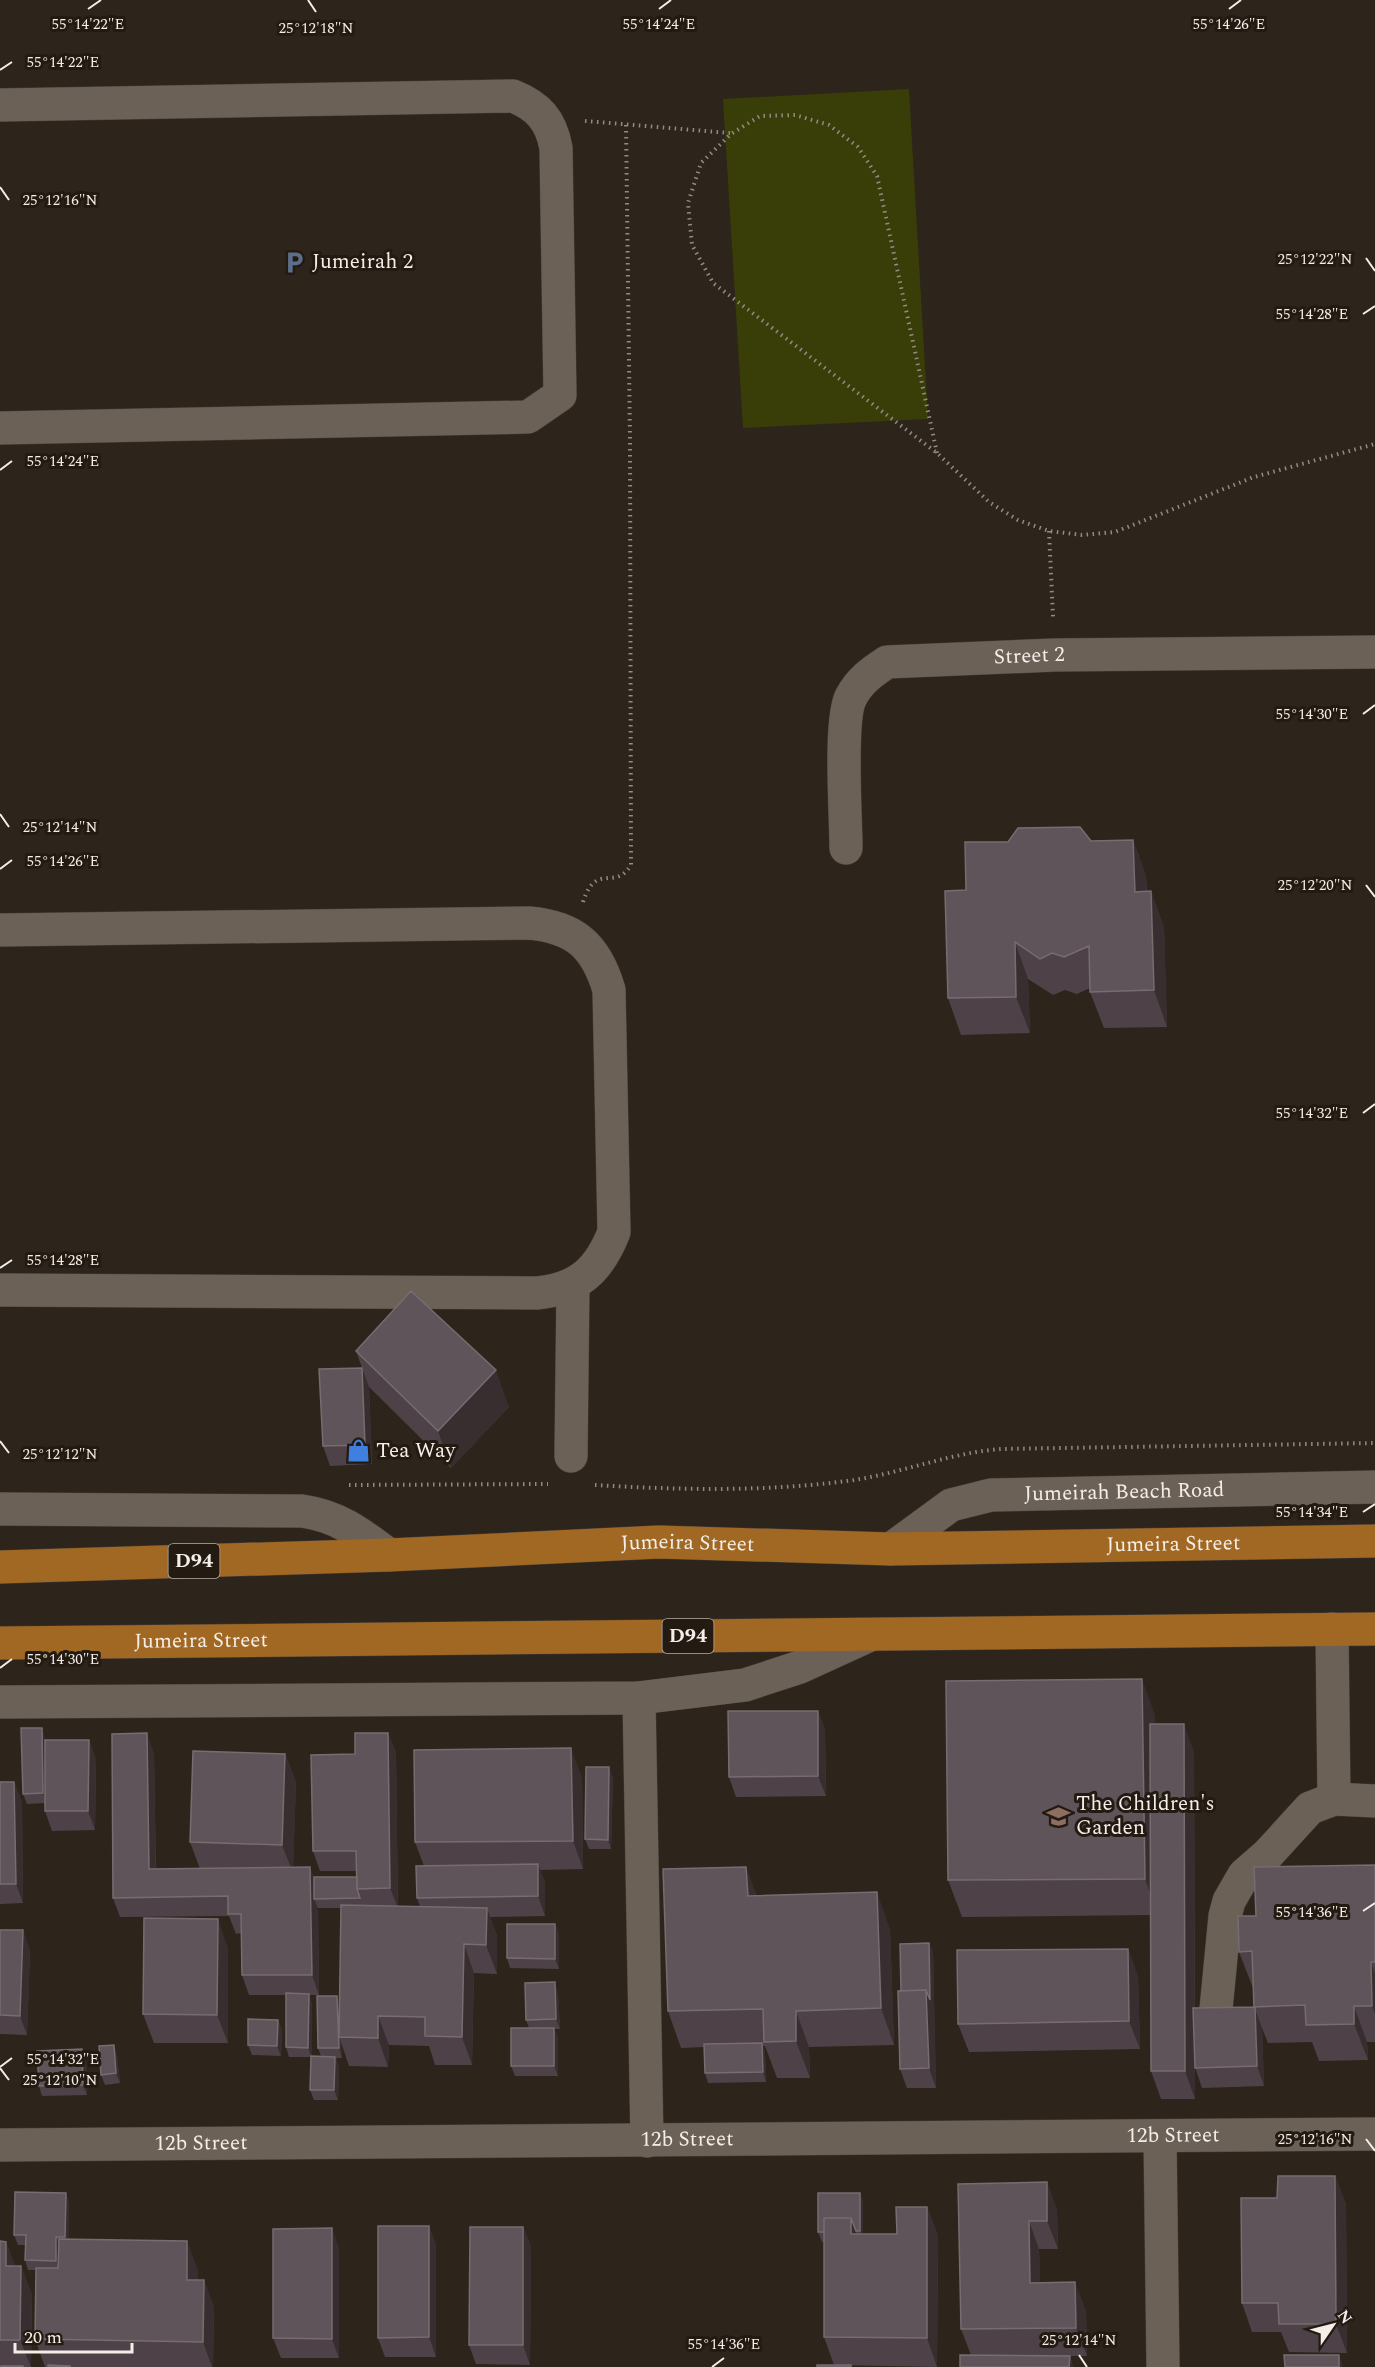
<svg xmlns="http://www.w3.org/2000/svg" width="1375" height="2367" viewBox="0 0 1375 2367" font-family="Spectral,serif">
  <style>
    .green { fill: #393d08 }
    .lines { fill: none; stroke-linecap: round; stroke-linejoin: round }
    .minor-casing { stroke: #463e37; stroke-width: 34 }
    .major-casing { stroke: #463e37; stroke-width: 34 }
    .path { stroke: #938b84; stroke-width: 4; stroke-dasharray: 1.5 4.5; stroke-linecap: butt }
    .minor { stroke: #6c6157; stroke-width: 33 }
    .major { stroke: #a06823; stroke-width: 33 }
    .wall { fill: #4e4248; fill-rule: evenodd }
    .shaded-wall { fill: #392e2f }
    .building { fill: #5f5459; stroke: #776c70; stroke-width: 1.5 }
    .ticks { fill: none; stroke: #f4eee8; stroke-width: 2 }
    .labels { text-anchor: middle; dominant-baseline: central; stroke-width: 6; stroke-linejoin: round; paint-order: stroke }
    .shield { fill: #231a12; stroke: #b5aea8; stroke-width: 1.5 }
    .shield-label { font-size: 20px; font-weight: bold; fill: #f4eee8 }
    .poi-label { font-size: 21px; fill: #f4eee8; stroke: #231a12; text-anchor: start }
    .street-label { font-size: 21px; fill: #f4eee8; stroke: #231a12 }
    .ticks-label { font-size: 15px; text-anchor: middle; fill: #f4eee8; stroke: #231a12; stroke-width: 6; stroke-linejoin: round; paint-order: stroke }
  </style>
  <rect width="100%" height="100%" fill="#2d241b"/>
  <path class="green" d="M909,89L928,419L743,428L723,99Z"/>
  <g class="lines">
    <defs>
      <g id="minor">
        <path d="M0,105L513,96C538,106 551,120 556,148L560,395L528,417L0,428"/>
        <path id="s1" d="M846,848C846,818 839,719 851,697C860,680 872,672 887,662L1055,655L1375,652"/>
        <path d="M0,930L529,923C575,927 596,946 609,990L614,1232C599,1270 579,1289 537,1293L0,1290"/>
        <path d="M571,1456L573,1285"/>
        <path d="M0,1509L302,1511C338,1516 360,1533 389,1555"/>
        <path id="s2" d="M891,1549L951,1505L991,1495L1375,1487"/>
        <path d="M1332,1629L1334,1799"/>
        <path d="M639,1698L647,2141"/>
        <path d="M0,1702L639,1698L745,1685L800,1667L870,1635"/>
        <path d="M1216,2009L1225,1916L1229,1901L1244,1875L1268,1854L1310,1808L1334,1799L1375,1801"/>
        <path d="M1160,2136L1163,2367"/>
        <path id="s3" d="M0,2145L1375,2134"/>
      </g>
      <g id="major">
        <path id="s4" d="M0,1567L389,1555L659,1542L891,1549L1375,1541"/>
        <path id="s5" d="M0,1643L1375,1629"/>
      </g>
    </defs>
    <use href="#minor" class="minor-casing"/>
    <use href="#major" class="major-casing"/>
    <path class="path" d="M585,121L730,133
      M937,453L877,176L858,147L829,125L795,115L760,116L731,134L701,163L688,203L692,245L713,283L937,453L989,502L1018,520L1049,531L1082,535L1115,532L1254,477L1375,444
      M1049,531L1053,617
      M583,902C596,861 615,892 631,865L630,440L626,124
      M349,1485L548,1484
      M595,1485C680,1490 769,1492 854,1480C905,1472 950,1453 1001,1449L1375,1443"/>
    <use href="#minor" class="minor"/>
    <use href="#major" class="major"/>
  </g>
  <path class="wall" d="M1133,840L1146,876L1147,891H1151L1164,928L1167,1027L1104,1028L1090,992V988L1077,994L1065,990L1053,995L1028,979L1030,1033L961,1035L948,998L966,890L1091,841Z
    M356,1351L509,1407L451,1468L369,1387L372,1464L330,1466L323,1446L362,1368Z
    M818,1711L825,1730L826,1796L736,1797L729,1777Z
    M1155,1715V1724L1194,1752L1195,2008L1254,2007V1988H1253L1239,1952L1256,1916L1375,1865V2042H1367L1368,2060L1319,2061L1312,2042L1268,2043L1262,2028L1264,2086L1202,2088L1195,2067V2099H1161L1151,2071L1150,1915L962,1917L948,1880Z
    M42,1728L45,1740H89L96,1760L95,1830L52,1831L45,1811V1803L27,1804L23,1794Z
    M388,1733L396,1753L398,1906H420L417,1898L424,1866L415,1842L582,1777L583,1869L540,1870L545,1883V1916L490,1917L497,1936V1974L474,1973L472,2065H435L429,2046L389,2045L388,2067L349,2066L342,2045V2058H336L339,2067L338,2100H314L310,2090L311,2057H289L286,2047V1995H249L242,1975L241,1933L236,1934L229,1916L120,1917L113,1898L154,1753L156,1869H200L190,1842L285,1754L296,1782L293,1868L314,1877H357V1871H320L313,1851L355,1754ZM318,1908H341L340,2003L318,2048L321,2056H312V2004L309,1995H319Z
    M613,1777L611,1849H589L585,1839Z
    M0,1782H14L22,1802L23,1903L0,1904Z
    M757,1896L890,1929L894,2045L809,2047L810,2078H777L765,2046H763L765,2053L766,2082L708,2083L705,2073L704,2047L681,2048L668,2011Z
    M555,1924L559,1934V1969L510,1968L507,1958Z
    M0,1930L30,1950L27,2035L0,2034Z
    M929,1943L933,1953L936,2088H907L900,2069L901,1991Z
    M228,1948V2043H154L143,2014Z
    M1128,1949L1138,1977L1140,2049L969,2052L958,2024Z
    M558,1992L560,2029H554L558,2038V2076H515L511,2066L529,2028L526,2020Z
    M278,2020L282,2030L281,2056L252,2055L248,2045Z
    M117,2055L120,2083L105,2085L101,2075Z
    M86,2059L87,2095L42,2096L39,2086Z
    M1335,2176L1346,2205L1347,2353L1289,2352L1281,2332H1252L1242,2303L1277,2198Z
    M1047,2182L1057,2211L1058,2249H1039L1040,2283L1086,2311L1087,2356H1070L1073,2367H960L971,2355L961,2329Z
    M66,2193L69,2203V2240L198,2270V2280H204L214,2308L213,2367H45L35,2339L36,2270H28L25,2260V2245H18L14,2235Z
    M860,2193L863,2203V2234H897L927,2207L938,2236L937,2367L834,2365L824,2337V2242H822L818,2232Z
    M429,2226L436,2246V2357H385L378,2338Z
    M523,2227L531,2247L530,2365L476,2364L469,2345Z
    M0,2241L6,2242L15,2266H21L32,2295L31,2367H0Z
    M339,2248V2358H281L273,2338Z"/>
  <path class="shaded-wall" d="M1133,840L1146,876L1148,928L1135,892Z
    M1151,891L1164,928L1167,1027L1154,990Z
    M1015,942L1028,979L1030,1033L1016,997Z
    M362,1368L369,1387L372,1464L365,1445Z
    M496,1370L509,1407L451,1468L438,1431Z
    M1142,1679L1155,1715L1158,1915L1145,1879Z
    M818,1711L825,1730L826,1796L818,1776Z
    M1184,1724L1194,1752L1195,2099L1185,2071Z
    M42,1728L45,1738L47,1803L43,1793Z
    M147,1733L154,1753L156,1889L149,1869Z
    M388,1733L396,1753L398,1908L390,1888Z
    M89,1740L96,1760L95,1830L88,1811Z
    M571,1748L582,1777L583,1869L573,1841Z
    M285,1754L296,1782L293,1873L282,1845Z
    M609,1767L613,1777L611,1849L608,1840Z
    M14,1782L22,1802L23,1903L16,1884Z
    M538,1864L545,1883V1916L538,1896Z
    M310,1867L317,1887L314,1899L318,1908L319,1995L312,1975Z
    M746,1867L760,1904L748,1896Z
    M877,1892L890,1929L894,2045L881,2008Z
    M487,1908L497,1936V1974L486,1945Z
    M218,1919L228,1948V2043L217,2015Z
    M555,1924L559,1934V1969L555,1959Z
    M23,1930L30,1950L27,2035L20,2016Z
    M929,1943L933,1953L936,2088L929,2068L926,1990Z
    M464,1944L474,1973L472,2065L462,2037Z
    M1128,1949L1138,1977L1140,2049L1129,2021Z
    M1371,1962L1375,1974V2014L1372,2006Z
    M555,1982L558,1992L560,2029L556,2019Z
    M309,1994L312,2004V2058L308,2048Z
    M337,1996L341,2006L339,2037L342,2045V2058L339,2048Z
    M1354,2006L1367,2042L1368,2060L1354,2024Z
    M1255,2009L1262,2028L1264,2086L1257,2066Z
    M796,2011L809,2047L810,2078L796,2041Z
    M378,2016L389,2045L388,2067L378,2038Z
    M278,2020L282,2030L281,2056L277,2046Z
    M554,2028L558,2038V2076L554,2066Z
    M762,2043L765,2053L766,2082L763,2072Z
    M114,2045L117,2055L120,2083L116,2073Z
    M82,2049L86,2059L87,2095L83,2085Z
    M335,2057L339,2067L338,2100L334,2090Z
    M1335,2176L1346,2205L1347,2353L1336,2324Z
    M1047,2182L1057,2211L1058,2249L1047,2221Z
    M66,2193L69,2203V2247L65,2237Z
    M860,2193L863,2203V2241L860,2231Z
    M927,2207L938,2236L937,2367L927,2338Z
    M851,2218L861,2246L851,2234Z
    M1029,2221L1039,2249L1041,2311L1030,2283Z
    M429,2226L436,2246V2357L429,2337Z
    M523,2227L531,2247L530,2365L523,2345Z
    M332,2228L339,2248V2358L332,2339Z
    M56,2237L60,2247V2271L56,2261Z
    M187,2241L198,2270V2308L187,2280Z
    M6,2242L17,2270L6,2266Z
    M21,2266L32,2295L31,2367L20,2340Z
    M204,2280L214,2308L213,2367H212L203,2342Z
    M1075,2282L1086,2311L1087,2356L1076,2328Z
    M1339,2355L1343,2367H1339Z
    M1070,2356L1073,2367H1069Z"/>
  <path class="building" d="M1080,827L1091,841L1133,840L1135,892L1151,891L1154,990L1090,992L1089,946L1064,957L1052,953L1040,959L1015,942L1016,997L948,998L945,891L966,890L965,842H1008L1018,828Z
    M411,1291L496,1370L438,1431L356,1351Z
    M362,1368L365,1445L323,1446L319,1369Z
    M1142,1679L1145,1879L948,1880L946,1681Z
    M728,1711H818V1776L729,1777Z
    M1150,1724H1184L1185,2071H1151Z
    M21,1728H42L43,1793L23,1794Z
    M147,1733L149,1869L310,1867L312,1975H242L241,1914H228V1896L113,1898L112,1734Z
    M355,1733H388L390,1888L357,1889L356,1851H313L311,1755L355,1754Z
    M45,1740H89L88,1811H45Z
    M571,1748L573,1841L415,1842L414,1750Z
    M193,1751L285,1754L282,1845L190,1842Z
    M586,1767H609L608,1840L585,1839Z
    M0,1782H14L16,1884H0Z
    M538,1864V1896L417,1898L416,1866Z
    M1375,1865V1962H1371L1372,2006H1354V2024L1306,2025L1305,2005L1254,2007L1252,1951L1239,1952L1238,1916H1256L1254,1867Z
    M746,1867L748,1896L877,1892L881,2008L796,2011V2041L764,2042L763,2009L668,2011L663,1869Z
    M314,1877H357V1889L360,1898L314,1899Z
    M341,1905L487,1908L486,1945L464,1944L462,2037L425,2036V2017L378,2016V2038L339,2037Z
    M144,1918L218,1919L217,2015L143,2014Z
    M507,1924H555V1959L507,1958Z
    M0,1930H23L20,2016L0,2015Z
    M929,1943L930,2000L926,1990L901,1991L900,1944Z
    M1128,1949L1129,2021L958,2024L957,1950Z
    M555,1982L556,2019L526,2020L525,1983Z
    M926,1990L929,2068L900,2069L898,1991Z
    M286,1993L309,1994L308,2048L286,2047Z
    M317,1996H337L339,2048H318Z
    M1255,2007L1257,2066L1195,2068L1193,2008Z
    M248,2019L278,2020L277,2046L248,2045Z
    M511,2028H554V2066H511Z
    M762,2043L763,2072L705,2073L704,2044Z
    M114,2045L116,2073L101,2075L99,2046Z
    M82,2049L83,2085L39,2086L37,2051Z
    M311,2056L335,2057L334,2090H310Z
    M1278,2176H1335L1336,2324H1279L1278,2303H1242L1241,2198H1277Z
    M1047,2182V2221H1029L1030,2283L1075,2282L1076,2328L961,2329L958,2184Z
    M15,2192L66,2193L65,2237H56V2261L25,2260L26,2235H14Z
    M818,2193H860V2231H856L851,2218H824V2232H818Z
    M896,2207H927V2338L824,2337V2218H851V2234H897Z
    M378,2226H429V2337L378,2338Z
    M470,2227H523V2345H469Z
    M332,2228V2339L273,2338V2229Z
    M59,2239L187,2241V2280H204L203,2342L35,2339L36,2268H58Z
    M0,2241L6,2242V2266H21L20,2340H0Z
    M960,2355L1070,2356L1069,2367H960Z
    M1284,2355H1339V2367H1285Z
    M48,2365L70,2366V2367H48Z
    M817,2365H851V2367H817Z
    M1,2366H23V2367H1Z"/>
  <path class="ticks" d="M308,0L316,12M88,9L101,0M659,9L671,0M1229,9L1241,0M0,70L12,62M0,187L9,200M1366,258L1375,271M1363,314L1375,306M0,470L12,461M1363,714L1375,705M0,814L9,827M0,869L12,860M1366,885L1375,897M1363,1113L1375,1104M0,1268L12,1260M0,1441L9,1453M1363,1512L1375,1504M0,1668L12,1659M1363,1911L1375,1903M0,2067L12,2058M0,2068L9,2080M1366,2139L1375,2151M1079,2355L1087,2367M712,2367L724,2358"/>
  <defs>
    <symbol id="parking-bare" viewBox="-9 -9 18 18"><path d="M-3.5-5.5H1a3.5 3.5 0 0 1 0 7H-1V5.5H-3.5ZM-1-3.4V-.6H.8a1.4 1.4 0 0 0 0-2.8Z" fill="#5c6f8a" stroke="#231a12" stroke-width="2.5" paint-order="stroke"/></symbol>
    <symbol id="shop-bare" viewBox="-9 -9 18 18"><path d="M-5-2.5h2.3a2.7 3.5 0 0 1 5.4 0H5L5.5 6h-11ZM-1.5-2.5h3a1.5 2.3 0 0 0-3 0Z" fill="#3f7fe0" stroke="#231a12" stroke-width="2.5" paint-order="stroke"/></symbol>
    <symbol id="school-bare" viewBox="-9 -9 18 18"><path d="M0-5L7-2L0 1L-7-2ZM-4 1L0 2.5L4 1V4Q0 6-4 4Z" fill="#8d6e63" stroke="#231a12" stroke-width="2.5" paint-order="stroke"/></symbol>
  </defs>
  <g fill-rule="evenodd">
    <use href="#parking-bare" x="278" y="246" width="33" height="33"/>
    <use href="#shop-bare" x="342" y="1434" width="33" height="33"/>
    <use href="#school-bare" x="1042" y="1800" width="33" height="33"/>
  </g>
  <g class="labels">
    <g class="shield">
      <rect x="168.5" y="1544" width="51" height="34" rx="4.5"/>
      <rect x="662.5" y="1619" width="51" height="34" rx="4.5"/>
    </g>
    <g class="shield-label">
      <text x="194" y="1561">D94</text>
      <text x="688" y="1636">D94</text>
    </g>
    <g class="poi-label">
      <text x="312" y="262">Jumeirah 2</text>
      <text x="376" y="1451">Tea Way</text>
      <text x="1076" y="1804">The Children's<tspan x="1076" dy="24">Garden</tspan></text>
    </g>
    <g class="street-label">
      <text stroke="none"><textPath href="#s1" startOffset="345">Street 2</textPath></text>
      <text stroke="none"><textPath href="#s2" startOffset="249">Jumeirah Beach Road</textPath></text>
      <text stroke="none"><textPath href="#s4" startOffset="1174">Jumeira Street</textPath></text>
      <text stroke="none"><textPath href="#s4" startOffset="688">Jumeira Street</textPath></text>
      <text stroke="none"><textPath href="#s5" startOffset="201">Jumeira Street</textPath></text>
      <text stroke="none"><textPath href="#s3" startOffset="1173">12b Street</textPath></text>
      <text stroke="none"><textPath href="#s3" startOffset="687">12b Street</textPath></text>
      <text stroke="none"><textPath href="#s3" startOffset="201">12b Street</textPath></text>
    </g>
  </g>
  <g class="ticks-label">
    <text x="1229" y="29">55°14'26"E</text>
    <text x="88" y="29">55°14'22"E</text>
    <text x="659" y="29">55°14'24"E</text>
    <text x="316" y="33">25°12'18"N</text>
    <text x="63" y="67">55°14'22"E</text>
    <text x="60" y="205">25°12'16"N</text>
    <text x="1315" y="264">25°12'22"N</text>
    <text x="1312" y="319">55°14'28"E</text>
    <text x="63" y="466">55°14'24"E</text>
    <text x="1312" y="719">55°14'30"E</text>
    <text x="60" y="832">25°12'14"N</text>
    <text x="63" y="866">55°14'26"E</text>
    <text x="1315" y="890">25°12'20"N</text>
    <text x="1312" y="1118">55°14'32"E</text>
    <text x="63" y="1265">55°14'28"E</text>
    <text x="60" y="1459">25°12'12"N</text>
    <text x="1312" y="1517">55°14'34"E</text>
    <text x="63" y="1664">55°14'30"E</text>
    <text x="1312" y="1917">55°14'36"E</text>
    <text x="63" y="2064">55°14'32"E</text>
    <text x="60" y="2085">25°12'10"N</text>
    <text x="1315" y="2144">25°12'16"N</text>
    <text x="1079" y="2345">25°12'14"N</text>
    <text x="724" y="2349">55°14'36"E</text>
  </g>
  <g transform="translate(1333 2325) rotate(55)" stroke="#231a12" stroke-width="4.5" paint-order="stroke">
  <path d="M0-4.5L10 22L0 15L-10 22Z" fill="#f4eee8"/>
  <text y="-9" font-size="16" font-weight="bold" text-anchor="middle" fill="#f4eee8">N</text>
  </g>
  <path d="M15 2343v9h117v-9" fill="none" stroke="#f4eee8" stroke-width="3"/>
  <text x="24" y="2343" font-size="18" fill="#f4eee8" stroke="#231a12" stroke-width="4.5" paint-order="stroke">20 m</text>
</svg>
